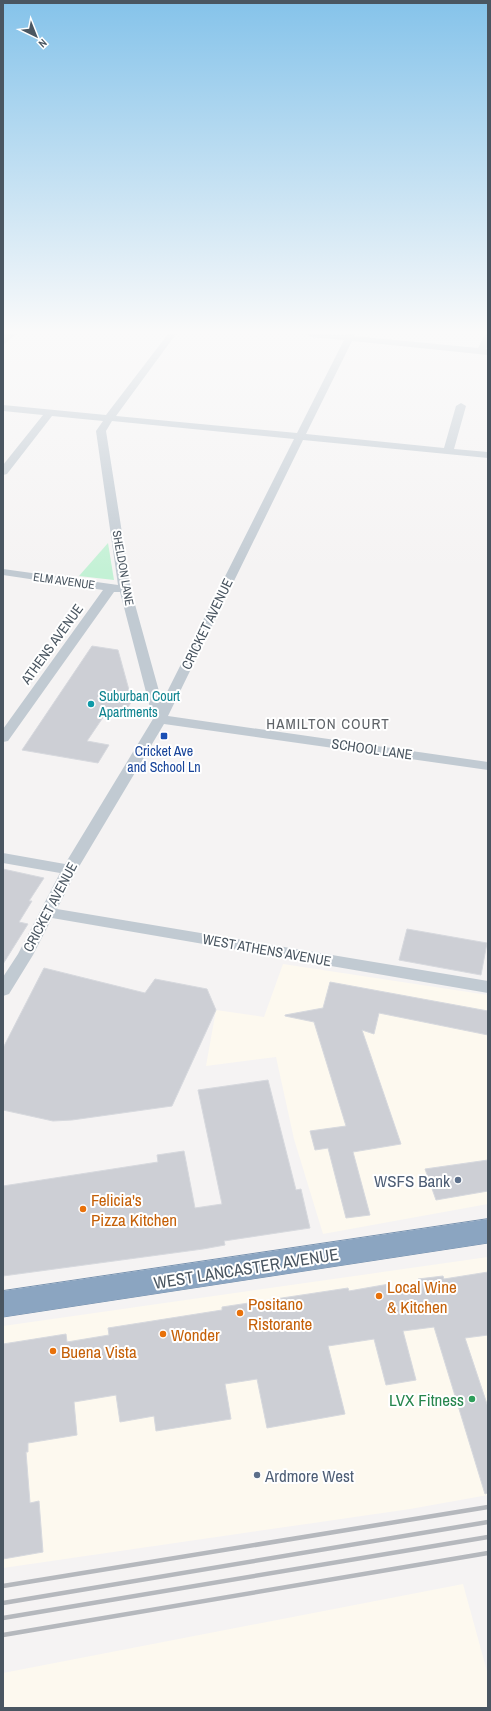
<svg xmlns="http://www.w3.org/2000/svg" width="491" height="1711" viewBox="0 0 491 1711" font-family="'Archivo Narrow',sans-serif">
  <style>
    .commercial { fill: #fdf9ef }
    .green { fill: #c3f1d5 }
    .building { fill: #cdcfd5; stroke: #d7d9de }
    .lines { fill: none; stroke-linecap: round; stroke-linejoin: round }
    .highway-casing { stroke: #7690ad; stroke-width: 1 }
    .street { fill: #c1cad2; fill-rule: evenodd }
    .highway { fill: #8ba5c1; fill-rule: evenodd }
    .rail { stroke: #b5b8bd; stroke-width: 4.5 }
    .culture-dot { fill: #0f9aa8; stroke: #fff; stroke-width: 1.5 }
    .transit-dot { fill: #1a4fb4; stroke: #fff; stroke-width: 1.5 }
    .service-dot { fill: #5c6f8a; stroke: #fff; stroke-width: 1.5 }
    .food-dot { fill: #e8710a; stroke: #fff; stroke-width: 1.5 }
    .leisure-dot { fill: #2e9e5b; stroke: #fff; stroke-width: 1.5 }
    .labels { text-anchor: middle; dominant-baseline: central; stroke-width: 4; stroke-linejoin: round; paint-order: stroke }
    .far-street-label { font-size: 12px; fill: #4a5661; stroke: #fff }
    .street-label { font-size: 14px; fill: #4a5661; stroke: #fff }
    .culture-label { font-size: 14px; fill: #0d838f; stroke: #fff; text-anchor: start }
    .transit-label { font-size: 14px; fill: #164399; stroke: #fff }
    .neighbourhood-label { font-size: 15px; letter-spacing: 1px; fill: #5f6368; stroke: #fff }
    .near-service-label { font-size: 17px; fill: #4e5e75; stroke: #fff; text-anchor: end }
    .near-food-label { font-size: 17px; fill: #c56008; stroke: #fff; text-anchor: start }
    .near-street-label { font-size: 17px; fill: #4a5661; stroke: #fff }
    .near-leisure-label { font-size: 17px; fill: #27864d; stroke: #fff; text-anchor: end }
  </style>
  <rect width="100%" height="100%" fill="#f5f3f3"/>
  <path class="commercial" d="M283,964L488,995V1204L323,1234L294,1139L276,1057L206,1066L216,1010L264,1017Z
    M488,1257V1495L410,1509L3,1568V1326Z
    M463,1584L488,1675V1708H3V1673Z"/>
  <path class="green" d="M108,543L114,580L79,576Z"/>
  <path class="building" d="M92,646L118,650L132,701L121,718L104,716L87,741L109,745L98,763L22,750Z
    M3,869L44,878L29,901H32L19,922L28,924L3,964Z
    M407,929L487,943L481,975L399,960Z
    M44,968L145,993L155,979L207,989L216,1010L172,1106L72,1120L53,1121L3,1110V1048Z
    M330,982L488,1011V1035L379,1013L374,1034L362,1030L401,1144L353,1152L370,1215L346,1218L328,1148L315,1150L310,1131L346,1126L314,1022L285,1016V1015L323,1008Z
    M268,1080L296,1190L301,1189L310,1228L224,1241L225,1245L203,1249L3,1276V1186L158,1162L157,1155L184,1151L195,1208L222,1204L198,1090Z
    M488,1160V1191L436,1200L425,1169Z
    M488,1272V1335L465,1338L488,1407V1493L485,1494L434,1327L403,1331L416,1380L386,1385L374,1339L328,1346L345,1414L267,1428L257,1379L225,1384L231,1419L156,1431L154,1416L120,1422L116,1395L74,1402L77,1435L28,1443V1452H26L30,1503L39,1501L43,1552L3,1559V1344L66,1334L67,1342L109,1335L108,1328L222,1310V1307L315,1293L348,1288L349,1291L389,1284L391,1292L420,1287L418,1279L443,1276L444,1279Z"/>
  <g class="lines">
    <defs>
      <path id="highway" d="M488,1219V1243L3,1317V1291Z"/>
    </defs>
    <use href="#highway" class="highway-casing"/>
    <path class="street" d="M6,334H15L6,343L3,344V336Z
      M168,334H176L116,416L297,433L344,340L311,337L307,334L346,335L347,334H355L354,336L478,348L485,334H488V345L486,349H488V355L352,341L306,434L444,448L456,406L461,403L466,406L454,449L488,452V458L303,440L168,716L488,762V770L164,724L77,870L57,909L488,981V993L52,918L33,955L9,994L3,996V977L18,954L60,873L3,863V853L65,864L153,719L120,592H114L8,741L3,742V729L103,590L3,575V569L118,585L96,431L103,421L52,416L7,474L3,475V465L43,415L3,411V405L106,415ZM112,421L294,439L162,702L131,590L106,431Z"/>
    <use href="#highway" class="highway"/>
    <path class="rail" d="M3,1586L488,1507
      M3,1603L488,1522
      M3,1618L488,1537
      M3,1635L488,1553"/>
  </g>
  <linearGradient id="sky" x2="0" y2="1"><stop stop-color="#85c3ea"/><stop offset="0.58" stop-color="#fafafa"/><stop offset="1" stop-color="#fafafa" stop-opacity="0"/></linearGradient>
  <rect width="491" height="573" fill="url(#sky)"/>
  <circle class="culture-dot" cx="91" cy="704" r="4"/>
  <rect class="transit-dot" x="160" y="732" width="8" height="8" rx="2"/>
  <g class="service-dot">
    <circle cx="458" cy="1180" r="4"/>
    <circle cx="257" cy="1475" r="4"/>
  </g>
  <g class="food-dot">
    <circle cx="83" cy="1209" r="4"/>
    <circle cx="379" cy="1296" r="4"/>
    <circle cx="240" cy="1313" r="4"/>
    <circle cx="163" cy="1334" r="4"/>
    <circle cx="53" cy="1351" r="4"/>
  </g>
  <circle class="leisure-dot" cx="472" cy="1399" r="4"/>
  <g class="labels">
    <g class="far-street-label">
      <text transform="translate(123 568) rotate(80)">SHELDON LANE</text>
      <text transform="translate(64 581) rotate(8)">ELM AVENUE</text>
    </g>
    <g class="street-label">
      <text transform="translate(207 624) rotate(-64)">CRICKET AVENUE</text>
      <text transform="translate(52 644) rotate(-54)">ATHENS AVENUE</text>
      <text transform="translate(372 749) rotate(8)">SCHOOL LANE</text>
      <text transform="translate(50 907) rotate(-62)">CRICKET AVENUE</text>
      <text transform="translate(267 950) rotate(10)">WEST ATHENS AVENUE</text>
    </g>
    <g class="culture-label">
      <text x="99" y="696">Suburban Court<tspan x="99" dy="16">Apartments</tspan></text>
    </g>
    <g class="transit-label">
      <text x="164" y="751">Cricket Ave<tspan x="164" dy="16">and School Ln</tspan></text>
    </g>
    <g class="neighbourhood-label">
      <text x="328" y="723">HAMILTON COURT</text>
    </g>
    <g class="near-service-label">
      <text x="450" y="1180">WSFS Bank</text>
      <text x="265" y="1475" text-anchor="start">Ardmore West</text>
    </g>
    <g class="near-food-label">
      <text x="91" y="1199">Felicia's<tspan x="91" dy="20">Pizza Kitchen</tspan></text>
      <text x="387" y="1286">Local Wine<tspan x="387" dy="20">&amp; Kitchen</tspan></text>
      <text x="248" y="1303">Positano<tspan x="248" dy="20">Ristorante</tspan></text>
      <text x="171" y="1334">Wonder</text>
      <text x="61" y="1351">Buena Vista</text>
    </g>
    <g class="near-street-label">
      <text transform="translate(246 1268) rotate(-9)">WEST LANCASTER AVENUE</text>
    </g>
    <g class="near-leisure-label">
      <text x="464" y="1399">LVX Fitness</text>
    </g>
  </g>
  <rect width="491" height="1711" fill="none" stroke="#4a5661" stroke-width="8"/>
  <g transform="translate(36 36) rotate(137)" stroke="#ffffff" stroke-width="3" paint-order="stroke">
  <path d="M0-3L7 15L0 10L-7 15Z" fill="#4a5661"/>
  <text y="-6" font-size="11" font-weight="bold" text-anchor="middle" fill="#4a5661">N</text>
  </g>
</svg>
